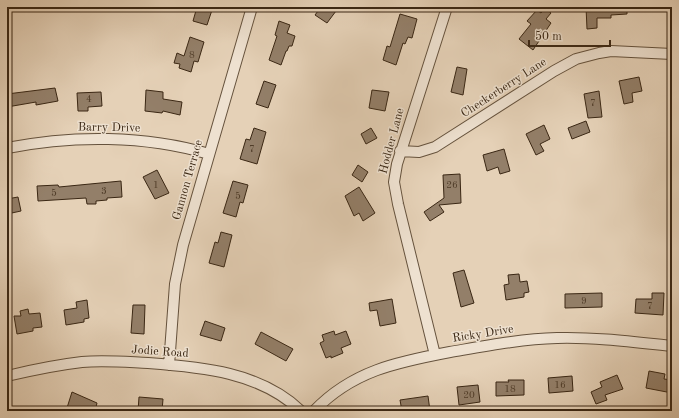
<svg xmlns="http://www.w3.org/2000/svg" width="679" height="418" viewBox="0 0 679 418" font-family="'Old Standard TT',serif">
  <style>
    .building { fill: #937f69; stroke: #3a2714 }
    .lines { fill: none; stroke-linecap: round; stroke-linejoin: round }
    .minor-casing { stroke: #65523d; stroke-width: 12 }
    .minor { stroke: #eee1d0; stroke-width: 10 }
    .labels { text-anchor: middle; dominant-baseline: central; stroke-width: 3; stroke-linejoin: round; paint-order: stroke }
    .number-label { font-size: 10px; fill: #503d29 }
    .street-label { font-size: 12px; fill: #3a2714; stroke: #eee1d0 }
  </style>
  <rect width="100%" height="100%" fill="#e5d1b7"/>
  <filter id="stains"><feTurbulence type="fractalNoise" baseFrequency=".005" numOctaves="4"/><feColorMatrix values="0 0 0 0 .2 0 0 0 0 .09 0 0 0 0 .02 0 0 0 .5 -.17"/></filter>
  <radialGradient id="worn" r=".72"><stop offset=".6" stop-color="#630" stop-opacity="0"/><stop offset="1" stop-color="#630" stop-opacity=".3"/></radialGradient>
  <path class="building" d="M197,7H213L207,25L193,21Z
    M321,7H339L327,23L315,15Z
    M586,7H627V14L611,15V18H597V28L587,29Z
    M545,8L551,13L546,19L551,23L533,50L519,39L531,24L527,21L537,10L541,13Z
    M400,14L417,19L412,38L408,37L405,44L403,43L396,65L383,60L387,46L390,47Z
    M279,21L290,25L287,33L295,36L292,46H289L287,51H286L281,65L269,60L277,36L275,35Z
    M190,37L204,42L198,62L194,61L191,72L179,68L180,64L174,63L177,53L184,56Z
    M457,67L467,69L463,95L451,92Z
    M639,77L642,91L632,93L633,102L624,104L619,81Z
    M264,81L276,85L268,108L256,104Z
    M55,88L58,101L36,105V102L7,107V94Z
    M146,90L163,92V99L182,102L180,115L163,111L162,113L145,111Z
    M372,90L389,92L385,111L369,108Z
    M599,91L602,117L588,118L584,94Z
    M101,92L102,106L88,107V111H78L77,93Z
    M586,121L590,132L572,139L568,128Z
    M544,125L550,139L540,144L544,151L536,155L526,134Z
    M254,128L266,132L257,164L240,159L246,139L250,140Z
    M371,128L377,138L366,144L361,134Z
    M504,149L510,171L500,174L498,167L487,171L483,155Z
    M358,165L368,172L362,182L352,175Z
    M157,170L169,193L155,199L143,177Z
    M460,174L461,203L439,205L444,212L430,221L424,212L444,198L443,175Z
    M121,181L122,197L107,198V200L96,201V204H87L86,198L38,201L37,186L58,185L59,187Z
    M233,181L248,185L243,203L240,202L236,217L223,213Z
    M359,187L375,213L363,221L359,213L354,216L345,196Z
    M18,197L21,211L7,214V199Z
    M221,232L232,235L224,267L209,263L215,242L218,243Z
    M464,270L474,303L461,307L453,273Z
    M519,274L520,282L527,281L529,292L524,293V297L506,300L504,285L509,284L508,275Z
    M602,293V307L565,308V294Z
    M652,293H664L663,315L635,313L636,299H652Z
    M392,299L396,323L380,326L377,310L370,311L369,303Z
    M87,300L89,318L84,319V322L66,325L64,310L77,308L76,302Z
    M133,305H145L144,334L131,333Z
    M28,309L29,314L40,313L42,327L33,328V331L17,334L14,316H21L20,311Z
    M205,321L225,328L221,341L200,335Z
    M334,331L335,335L346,331L351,344L341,348L343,353L331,358V356L326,358L320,343L324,341L322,335Z
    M261,332L293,349L286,361L255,344Z
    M649,371L665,374L664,379L672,380V393L646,388Z
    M617,375L623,389L605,395L607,400L596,404L591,392L602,387L600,382Z
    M572,376L573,391L549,393L548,378Z
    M508,380H524V395L496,396V382H509Z
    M478,385L480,402L459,405L457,387Z
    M72,392L97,403L95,411H66Z
    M428,396L430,411H402L400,400Z
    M139,397L163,399L162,411H138Z"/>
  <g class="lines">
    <defs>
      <path id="minor" d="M7,148C72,135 145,135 209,154
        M400,151L419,152L435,147L554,71L576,59L599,53L611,51L672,54
        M435,355L398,204L394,182L397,164L447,7
        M169,365L175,284L183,245L252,7
        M7,376C32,370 56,365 82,362C104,360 126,362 148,363C202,367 260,372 301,411
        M314,411C352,371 397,362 450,352C485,346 521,339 557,338C596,337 634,342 672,346"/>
    </defs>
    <use href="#minor" class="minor-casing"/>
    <use href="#minor" class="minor"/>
  </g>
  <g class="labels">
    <g class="number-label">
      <text x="192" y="55">8</text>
      <text x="89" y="99">4</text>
      <text x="593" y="103">7</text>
      <text x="252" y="149">7</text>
      <text x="156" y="185">1</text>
      <text x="452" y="185">26</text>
      <text x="104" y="191">3</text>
      <text x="54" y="193">5</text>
      <text x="238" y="196">5</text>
      <text x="584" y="301">9</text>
      <text x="650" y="306">7</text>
      <text x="560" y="385">16</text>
      <text x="510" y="389">18</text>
      <text x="469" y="395">20</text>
    </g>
    <g class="street-label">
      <text transform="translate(504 88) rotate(-33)">Checkerberry Lane</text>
      <text transform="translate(109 128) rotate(1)">Barry Drive</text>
      <text transform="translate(392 141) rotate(-75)">Hodder Lane</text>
      <text transform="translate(188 180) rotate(-74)">Gannon Terrace</text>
      <text transform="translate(483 334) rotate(-9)">Ricky Drive</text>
      <text transform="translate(160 352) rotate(4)">Jodie Road</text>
    </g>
  </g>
  <rect width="679" height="418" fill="none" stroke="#e5d1b7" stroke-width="24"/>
  <rect x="8" y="8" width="663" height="402" fill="none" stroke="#3a2714" stroke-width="2"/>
  <rect x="12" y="12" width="655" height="394" fill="none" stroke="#3a2714"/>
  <path d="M529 40v6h81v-6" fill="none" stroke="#3a2714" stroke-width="2"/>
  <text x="535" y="40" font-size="12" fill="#3a2714" stroke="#eee1d0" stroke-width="3" paint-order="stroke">50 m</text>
  <rect width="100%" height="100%" filter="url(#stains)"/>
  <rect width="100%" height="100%" fill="url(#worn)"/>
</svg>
